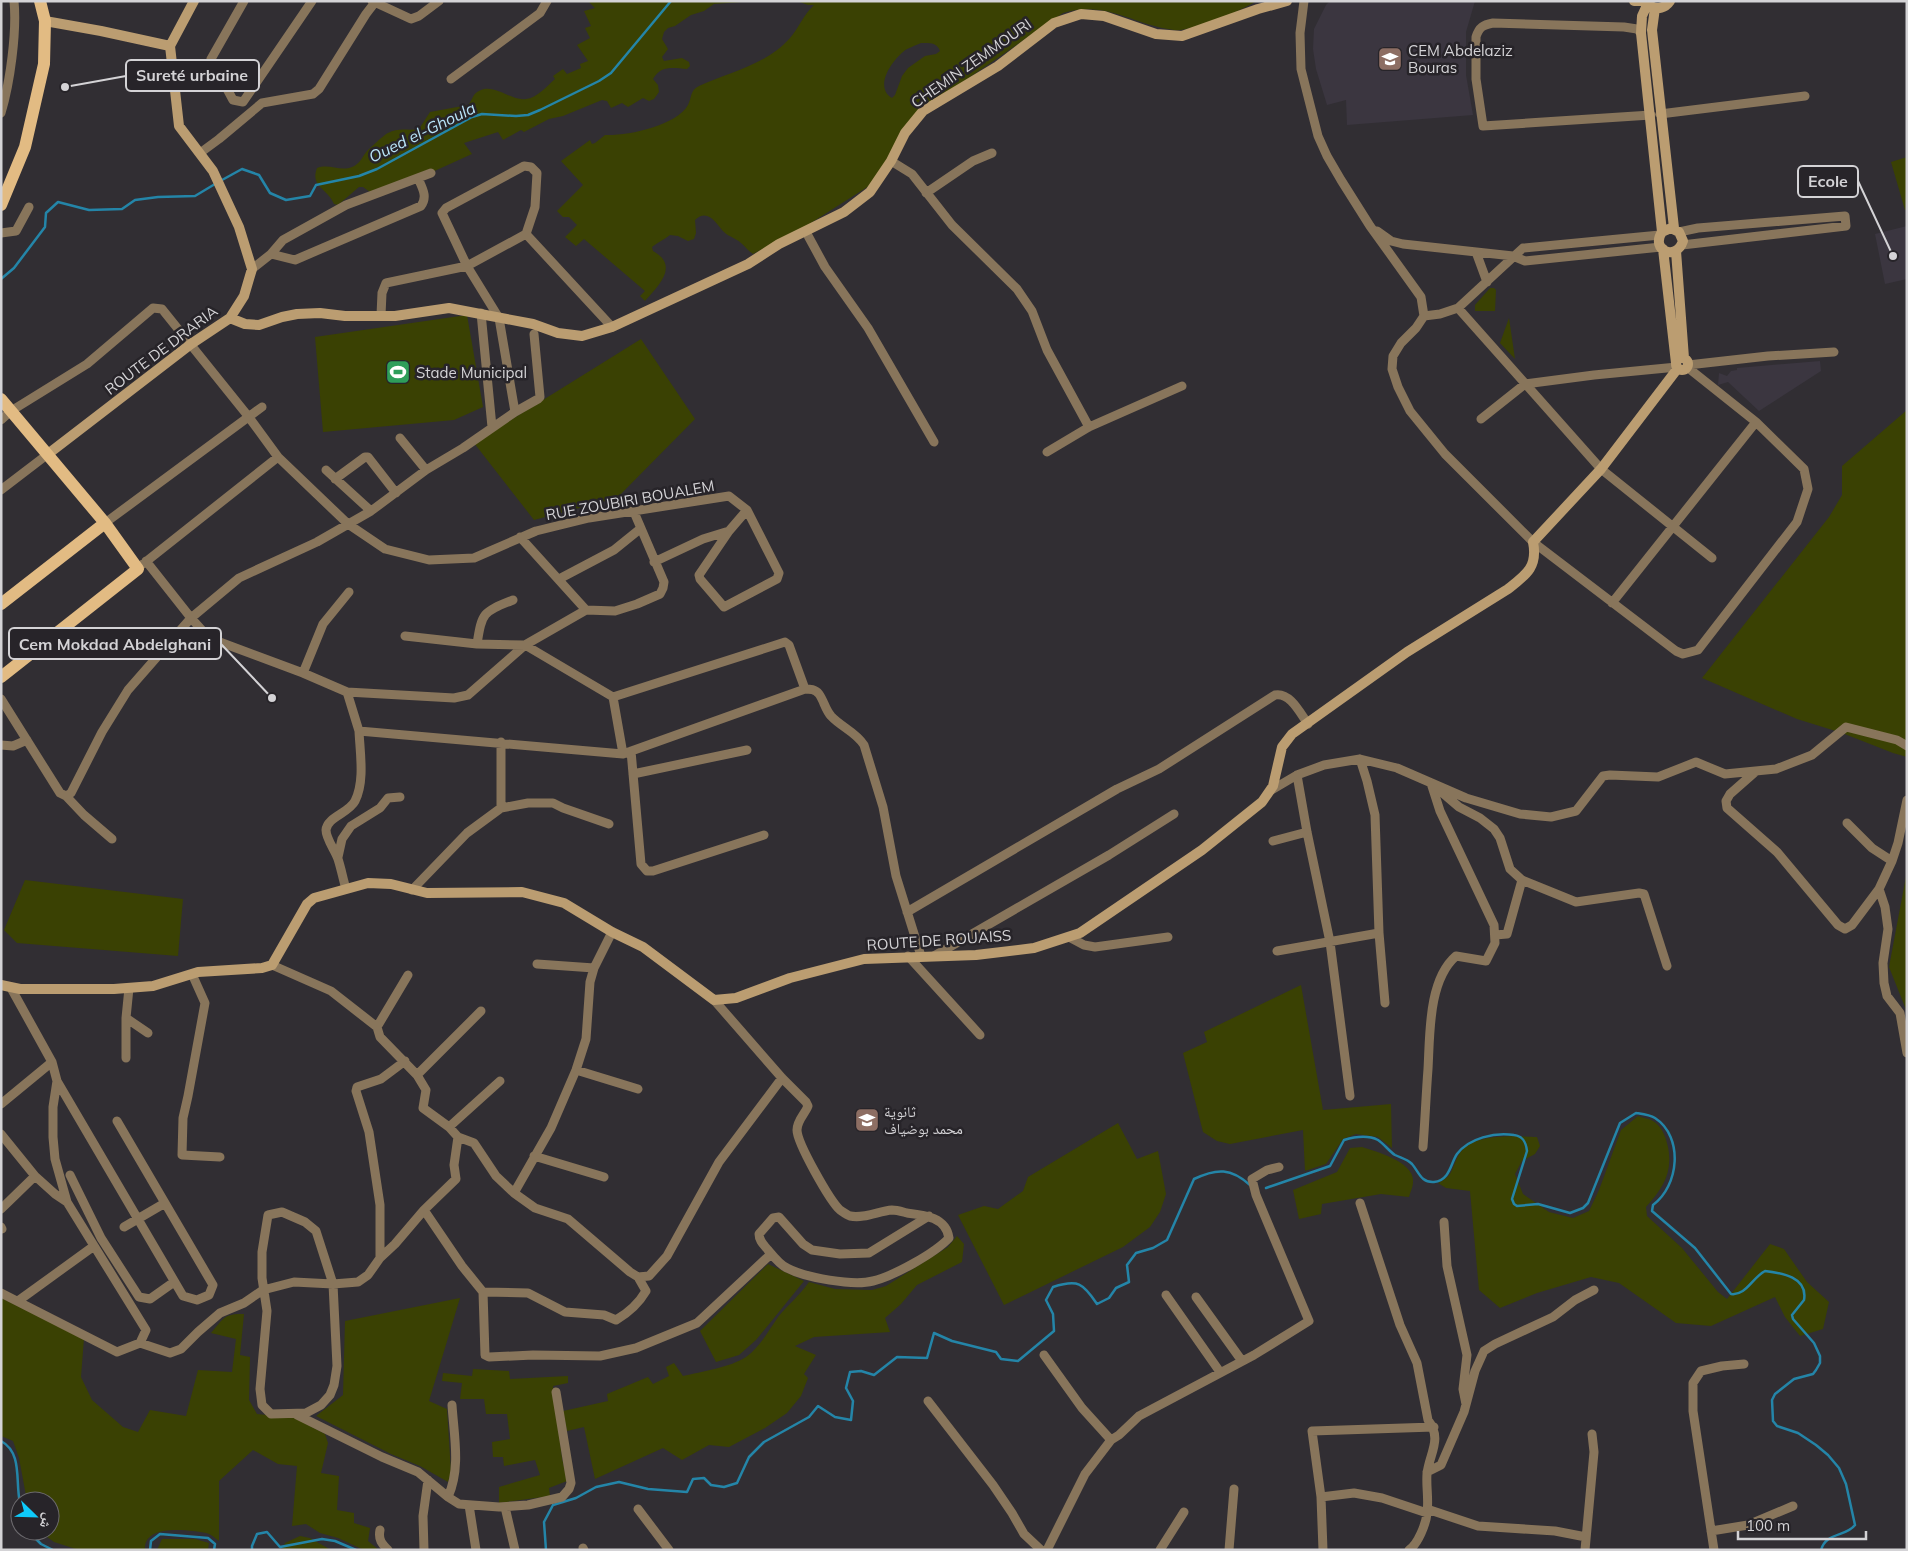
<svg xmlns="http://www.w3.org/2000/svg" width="1908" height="1551" viewBox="0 0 1908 1551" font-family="Mulish,'Noto Naskh Arabic',sans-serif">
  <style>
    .built { fill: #3b3640 }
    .green { fill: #3a4103; fill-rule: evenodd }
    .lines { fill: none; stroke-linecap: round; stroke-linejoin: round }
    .stream { stroke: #2485a8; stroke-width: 2.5 }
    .street { stroke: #88755b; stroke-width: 9 }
    .secondary { stroke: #bb9d71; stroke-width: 10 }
    .primary { stroke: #e2bb83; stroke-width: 12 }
    .labels { text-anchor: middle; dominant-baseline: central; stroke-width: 5; stroke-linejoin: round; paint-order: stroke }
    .poi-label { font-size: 15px; fill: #d4d3d6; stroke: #272429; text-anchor: start }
    .street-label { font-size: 15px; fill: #d4d3d6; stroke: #272429 }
    .water-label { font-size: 16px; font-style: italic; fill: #b9e4f8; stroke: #272429 }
    .leader { fill: none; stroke: #d4d3d6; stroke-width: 2 }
    .callout-dot { fill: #d4d3d6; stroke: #272429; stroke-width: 2 }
    .callout { fill: #272429; stroke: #d4d3d6; stroke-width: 2 }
    .callout-label { font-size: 16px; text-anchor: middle; font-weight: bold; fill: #d4d3d6 }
  </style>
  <rect width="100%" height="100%" fill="#312e33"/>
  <path class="built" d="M1330,1H1475L1466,32V75L1473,115L1347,125L1346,100L1327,105L1316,69L1313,49L1314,29L1326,5Z
    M1907,226V279L1885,284L1875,234Z
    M1820,361L1821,371L1759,411L1728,382L1718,385L1719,373L1727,376L1731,371L1737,370V368Z"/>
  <path class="green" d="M588,1H756L714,4L704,11L691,15L675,26L668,28L664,32L662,39L668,49L662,57L664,61L682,58L689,62L690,66L687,69C673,68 661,65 653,79L658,85L659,92L654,99L649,101L643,98L628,107L622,103L611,108L607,101L602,100L563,116L549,119L524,132L521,130L503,140L498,132L464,143L472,154L377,197L363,187H359L338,205L334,204C327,188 310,187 317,168C329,163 340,172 352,167C360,164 362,157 367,151C369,149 385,134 388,133C398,127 408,131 419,129L430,112L468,105C471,102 472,98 474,95C490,78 510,102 526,99C537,98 547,86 555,79L553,76L563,69L567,74L581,68L580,64L588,61L577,45L590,38L585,28L591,26L584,11L595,8Z
    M797,1H1256C1242,11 1191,32 1174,30C1133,25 1107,0 1063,13L957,86L937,97L918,112L872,184L803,228L753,254C748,251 746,247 741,243C736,238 729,237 724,232C717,225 708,207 695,220L696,233L694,239L688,241L678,236L670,235C664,240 658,242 652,247L653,251C680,266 658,286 645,301L640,296L645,291L584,239L576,246L565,237L577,225L569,217H563L557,211L583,185L561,161L590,140L592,144L595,143L605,135C627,136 676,126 688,105C692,97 690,90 699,86C730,72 766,65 790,38C799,28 803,15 814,5H808ZM921,43C929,43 937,42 940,51L936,54L925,56L908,68L902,76L895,95L892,98C874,87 891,62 903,52C907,48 915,46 921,43Z
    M1907,157V209L1905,210L1891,162Z
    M1490,288H1494L1496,290L1495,311H1475V305Z
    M467,315L483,407L454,420L323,432L315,337Z
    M1509,318L1515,359L1500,343Z
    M641,339L695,419L617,498L534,520L474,443Z
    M1907,410V757L1893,753L1842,733L1797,719L1702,678L1829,517L1842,495V466Z
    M1907,871V1012L1889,967Z
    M25,880L183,899L178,956L17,943L4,930Z
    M1301,985L1323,1110L1391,1104L1392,1148L1378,1137L1356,1134L1343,1139L1326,1164L1305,1171L1303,1130L1230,1144L1217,1141L1203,1132L1183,1053L1207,1042L1204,1032Z
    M1638,1116C1643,1118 1652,1119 1656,1123C1663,1129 1666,1138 1668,1147C1673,1173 1663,1188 1646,1207L1647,1216L1682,1248L1718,1292L1727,1299L1770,1244L1784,1249L1807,1282L1829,1302L1823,1329L1800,1336L1785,1317L1775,1297L1711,1326L1676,1323L1619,1283L1591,1277L1537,1293L1500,1308L1479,1290L1470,1191L1446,1188L1438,1183C1453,1176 1451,1170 1458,1156C1470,1132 1515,1136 1537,1137L1540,1146L1535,1154L1522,1161L1515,1174L1523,1194L1549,1212L1573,1218L1589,1211L1599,1190L1621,1130Z
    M1118,1123L1137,1159L1158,1151L1166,1194L1160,1212L1150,1227L1123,1247L1004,1305L958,1215L984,1206L998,1209L1023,1191L1028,1177Z
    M1362,1147C1377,1152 1415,1162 1413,1182C1413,1187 1410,1193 1409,1197L1381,1194L1322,1204L1321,1214L1299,1219L1293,1190L1337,1172L1350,1148Z
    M957,1236L964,1244L962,1262L917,1285L901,1304L885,1318L890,1332L814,1337L795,1346L816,1355L804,1374L808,1378L801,1396L787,1413L765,1428L729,1447L709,1445L682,1460L663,1448L595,1479L584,1427L567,1431L563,1411L608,1401L607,1394L648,1377L653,1384L669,1376L666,1367L674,1363L683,1376C701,1372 731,1367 746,1357C760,1347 769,1330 778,1317C788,1305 800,1295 809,1282L835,1289L872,1290L886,1286L948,1247Z
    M768,1264L804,1281L756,1340L739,1355L716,1362L700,1331Z
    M1,1298L84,1338L81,1377L92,1400L123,1427L138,1432L150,1410L186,1416L198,1370L232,1372L236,1339L211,1333C223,1319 224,1313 244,1314L240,1355L250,1357L249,1400L257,1414L295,1418L325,1434L328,1443L321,1473L339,1476L337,1510L354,1513V1523L370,1528L368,1541L379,1550H364L338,1538L320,1533L306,1524L292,1526L297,1466L278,1464L253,1450L219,1481V1541C215,1538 211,1534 206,1533C190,1530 143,1523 145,1550H79L54,1542L39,1531H50V1501H27L19,1458L13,1441L1,1436Z
    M460,1298L429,1401L447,1409L451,1472L448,1482L420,1466L391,1454L316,1416L343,1395L345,1321Z
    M473,1369L509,1371L510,1379L568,1376V1383L553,1386L562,1458L567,1481L549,1488L550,1496L499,1503V1487L540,1475L535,1460L504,1466L503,1457H493L492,1442L510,1439L507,1414H486L484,1399H460L462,1383L442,1381L443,1373L472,1376Z
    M300,1536L310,1538L331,1550H282L285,1543Z
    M162,1539H195L209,1543L208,1550H157Z"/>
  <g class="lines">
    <path class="stream" d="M222,180L242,169L259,175L270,193L286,200L310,196L316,185L359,176L377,169L472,117L482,114L516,116L528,115L540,110L599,81L611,73L671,1
      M1,279L14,268L45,227L46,213L58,202L89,210L122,209L135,200L158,197L195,196L215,184
      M1266,1188L1330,1166L1344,1140C1354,1137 1368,1135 1378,1140C1384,1144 1389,1151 1395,1155C1401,1158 1407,1159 1412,1164C1419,1172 1421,1183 1434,1182C1450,1181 1451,1162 1457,1154C1469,1138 1495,1132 1514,1135C1523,1136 1526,1142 1527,1151L1512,1199L1514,1204L1517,1206L1538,1204L1570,1213L1583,1208L1588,1203L1620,1123L1636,1113C1642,1114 1650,1115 1655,1118C1684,1137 1679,1186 1653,1205L1652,1211L1695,1248L1731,1294C1746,1296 1752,1278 1765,1271C1782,1273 1808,1277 1804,1300L1792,1315L1793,1319L1814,1343L1820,1356V1363L1816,1370L1813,1374L1794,1379L1775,1394L1772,1400L1773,1421L1777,1426L1798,1433L1816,1445L1828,1455L1839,1468L1846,1484L1855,1525C1846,1537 1826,1532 1821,1550
      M1,1441C23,1453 15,1482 20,1503
      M28,1531L41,1544L53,1550
      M150,1550L151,1541L160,1534L208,1538L215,1544L214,1550
      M252,1550V1546L257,1534L267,1532L280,1547L322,1539L335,1541L356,1550
      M546,1550L544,1522L553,1505L576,1498L596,1487L619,1482L648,1489L687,1492L693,1479L704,1478L711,1485L724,1487L737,1483L749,1457L764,1442L809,1417L818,1406L835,1417L851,1420L853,1401L846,1388L850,1372L861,1371L874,1375L897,1357L927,1358L934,1333L952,1341L996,1352L1001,1359L1018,1361L1054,1331L1053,1314L1046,1300L1053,1287C1078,1279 1083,1283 1097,1304L1109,1298L1116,1288L1129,1282L1127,1265L1136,1253L1153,1248L1167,1240L1194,1179C1217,1168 1231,1168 1250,1185"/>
    <path class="street" d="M244,1L211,59L233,100L243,102L312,1
      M372,1L411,19L419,16L439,1
      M1304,1L1300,33L1301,69L1318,136L1327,156L1341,180L1370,226L1421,297L1424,316L1416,328L1401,343L1393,356L1392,369L1398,387L1410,411L1445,454L1533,542L1676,651L1683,654L1698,650L1797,522L1808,489L1804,469L1756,422L1687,367
      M1641,33L1637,29L1624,27L1493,23C1483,25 1479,27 1476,37V79L1483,126L1651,115
      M451,79L540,13L547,1
      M1,113C10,83 17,32 14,1
      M1660,114L1805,96
      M200,153L219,139L262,103L313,94L319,89L366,14L376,1
      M891,161L912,174L952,225L1017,289L1032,311L1047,350L1089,427
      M926,193L973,161L992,153
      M1377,231L1391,241L1403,244L1513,256L1525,261L1661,247
      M806,232L825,267L868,328L934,442
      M1679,232L1698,228L1845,216L1846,226L1682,245
      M1,233L16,231L29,207
      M1476,252L1487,282
      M271,254L295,260L421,206C428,196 422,188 418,178
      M252,269L271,254L283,240L346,205L431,173
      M1458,308L1601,469L1712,558
      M481,313L492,427
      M381,315L382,293L386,283L467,266L526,234
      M1424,316L1440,314L1458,308L1523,248L1660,235
      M1688,365L1768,356L1834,352
      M515,412L499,318L467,266L442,213L446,208L524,166L531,167L537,173L535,207L526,234L612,327
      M1481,419L1525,384L1594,375L1677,367
      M1,420L11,411L87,364L153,308L162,309L248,416L278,457L348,524L385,549L429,560L474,558L536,531L589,518L729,496L747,510L729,531L699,575L700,579L724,607L777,579L779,573L747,510
      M400,438L426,470
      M1047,452L1089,427L1182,386
      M326,470L371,511
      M335,479L365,457H368L396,493
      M1,490L48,454
      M105,523L262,407
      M520,537L586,610
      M146,561L191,618L209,638L303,673L347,692
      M654,562L703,539L729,531
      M143,564L278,457
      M559,579L614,550L640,529
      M1612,603L1756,422
      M405,636L477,644L525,645L586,610L615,611L637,604L660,594L663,588L664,582L634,512
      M477,644C482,612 483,612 513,600
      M303,673L323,624L349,592
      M805,689L789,645L785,642L613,697L525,645L468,695L454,698L347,692L359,731L623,754L805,689C810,689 815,689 819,694C824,701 825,709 831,716C841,727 856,732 864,745L883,807L896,876L921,956
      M613,697L623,754
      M1,699L60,793L66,796L71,793L102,732L128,690L191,618L239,578L317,542L371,511L426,470L463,448L515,412L538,399L540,397L534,334
      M1,745L13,746L27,740
      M631,751L641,864L647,871H653L764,835
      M1360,759L1367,781L1375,815L1379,933L1385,1003
      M1755,772L1730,794L1726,801L1727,808L1777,852L1838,925L1845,929L1852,925L1879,889
      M633,774L747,750
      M1297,775L1307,832L1330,942L1350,1096
      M1270,791L1297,775L1324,765L1360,759L1397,768L1466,798L1520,814L1551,817L1576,811L1603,776L1610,775L1658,777L1696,762L1725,774L1776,769L1812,755L1846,727L1897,740L1907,746
      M66,796L84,815L112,839
      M501,808L528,803H553L563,808L609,824
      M1847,823L1872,848L1892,861L1898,843L1907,800
      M1273,841L1307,832
      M338,857L342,839L351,826L380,808L388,798L400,797
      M1892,861L1879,889L1885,907L1888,929L1883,963L1884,983L1887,996L1900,1013L1907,1053
      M346,889C343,879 341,868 338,859C335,850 326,839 326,830C327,817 349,813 355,801C365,781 360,753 359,731
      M412,890L467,833L501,808V742
      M907,912L1117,789L1159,769L1275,695C1290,692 1300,713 1308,724
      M1495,935L1507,934L1522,880
      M1069,937L1084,945L1095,947L1168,937
      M1277,951L1379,933
      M908,956L980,1035
      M934,956L1109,855L1174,814
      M537,964L594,968
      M272,965L331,991L377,1027L380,1037L417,1075L426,1090L423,1108L449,1127L458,1137L474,1143L496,1176L514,1193L535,1208L568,1219L630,1272L638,1277L649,1276L667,1256L719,1162L782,1078
      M192,974L205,1003L188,1096L183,1118L182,1155L220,1157
      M714,1000L782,1078L806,1102L808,1106C805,1114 797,1120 797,1130C797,1143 830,1201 840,1210C843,1212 847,1215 850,1216C864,1219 879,1211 892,1210C897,1210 903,1212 907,1213C924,1215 946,1217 949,1238C935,1253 894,1276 873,1281C853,1286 806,1278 787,1268C780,1265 773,1256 768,1250C764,1245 759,1241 759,1234L773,1218L779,1217L803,1244L812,1250L840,1254L869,1253L929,1216
      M126,1018L148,1033
      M377,1027L408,975
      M126,1058V1018L129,988
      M576,1070L638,1089
      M417,1075L481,1011
      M57,1081L183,1296L197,1300L209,1295L213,1285L117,1121
      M1,1104L52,1062
      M449,1127L500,1081
      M1,1134L35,1176L1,1209
      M1423,1147C1425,1121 1426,1095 1428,1069C1430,1035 1428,980 1456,956L1486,961L1495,943L1494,925L1440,811L1431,783L1459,807L1480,818L1494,829L1500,838L1510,869L1522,880L1576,902L1639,893L1644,894L1667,966
      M534,1156L604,1177
      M70,1175L101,1238L139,1297L150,1299L174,1282
      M35,1176L55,1194L67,1202
      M514,1193L551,1128L576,1070L586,1039L590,982L594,968L612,932
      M1360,1203L1400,1325L1417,1363L1428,1420C1443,1439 1429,1454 1427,1474C1426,1487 1429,1500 1427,1513C1426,1524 1418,1544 1409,1550
      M424,1210L462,1266L483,1292L485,1355L489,1357L533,1355L600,1356L636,1348L697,1323L771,1254
      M282,1212L305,1222L316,1231L333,1284L337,1366L334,1385L330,1395L321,1405L306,1413L271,1414L262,1405L260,1389L267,1311L262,1278V1252L268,1215Z
      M1444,1222L1447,1266L1467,1355L1463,1389L1466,1404
      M1,1227L2,1229
      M124,1227L165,1203
      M380,1258V1205L369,1132L356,1091L357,1087L381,1079L405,1061
      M483,1292L528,1293L565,1312L604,1315L616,1320C628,1313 639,1303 646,1291L638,1277
      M1,1293L117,1352L140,1343L146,1330L67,1202L55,1159L53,1137V1107L57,1081L52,1062L11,988
      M1166,1295L1220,1372
      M1196,1297L1242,1361
      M18,1301L94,1246
      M140,1343L170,1353L181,1349L198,1332L220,1313L244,1303L263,1290L294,1282L333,1284L358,1282L368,1275L380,1258L395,1244L424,1210L456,1179L454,1165L458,1137
      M1044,1355L1082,1408L1111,1440
      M928,1401L993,1485L1012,1513L1024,1534L1041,1550
      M297,1415L382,1457L418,1472L448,1497L459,1504L499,1507L528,1505L562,1497L569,1489L571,1483L556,1392
      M1427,1472L1441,1465L1464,1412L1475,1371L1484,1351L1495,1344L1553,1317L1575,1300L1594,1290
      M448,1497C461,1468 454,1436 452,1405
      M1321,1497L1354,1493L1382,1498L1427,1513
      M469,1505L476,1550
      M505,1507L515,1550
      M638,1509L669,1550
      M1427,1509L1478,1526L1555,1531L1586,1537
      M380,1530C378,1540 382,1544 388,1550
      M1711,1531L1748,1525L1793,1506
      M583,1548L584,1550
      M424,1550L423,1516L428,1480
      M1047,1550L1085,1474L1111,1440L1119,1435L1139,1416L1254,1355L1309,1321L1256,1195L1252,1179L1267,1170L1279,1167
      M1160,1550L1184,1512
      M1229,1550L1234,1489
      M1323,1550L1321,1497L1312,1431L1434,1427
      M1585,1550L1594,1452L1592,1434
      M1714,1550L1693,1411V1383L1701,1371L1722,1366L1744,1364"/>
    <path class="secondary" d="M1634,1H1647
      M1648,3L1642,16L1641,33L1662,232C1650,250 1676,262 1683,241L1679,232L1671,228L1662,232
      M1651,6C1658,10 1665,8 1670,1
      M1655,8L1652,30L1674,228
      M45,21L101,31L170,46
      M1663,249L1676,363
      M1676,251L1684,358
      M230,318L245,324L259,325L282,317L297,314L320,313L345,316H395L449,308L533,324L558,333L582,336L612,327L748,264L779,244L844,212L870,192L891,161L905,133L923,111L998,66L1054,23L1081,14L1104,16L1156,34L1182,36L1258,9L1287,1
      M1676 364a6 6 0 1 1 12 0a6 6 0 1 1-12 0Z
      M48,454L191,344L230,318L244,296L252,269L239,227L213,171L179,126L170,46L194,1
      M1,985L20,989H114L153,986L198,972L262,968L272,965L307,904L314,898L368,883L391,884L427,893L522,892L564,903L612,932L643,947L714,1000L736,998L790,978L864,959L976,955L1034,948L1080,933L1202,850L1262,802L1273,786L1282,747L1292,734L1407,652L1508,589C1526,575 1538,567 1533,542L1601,469L1678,368"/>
    <path class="primary" d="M1,205L25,147L44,64L45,21L40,1
      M1,399L105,523L138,569L1,677
      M1,604L105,523"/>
  </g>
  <defs>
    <symbol id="school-square" viewBox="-11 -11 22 22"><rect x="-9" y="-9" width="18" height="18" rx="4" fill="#8d6e63" stroke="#272429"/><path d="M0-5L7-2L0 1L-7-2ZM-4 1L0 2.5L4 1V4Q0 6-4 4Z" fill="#fff"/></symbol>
    <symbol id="stadium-square" viewBox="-11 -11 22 22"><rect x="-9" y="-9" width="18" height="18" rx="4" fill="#2e9e5b" stroke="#272429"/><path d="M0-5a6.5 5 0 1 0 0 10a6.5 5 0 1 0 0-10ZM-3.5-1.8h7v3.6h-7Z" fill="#fff"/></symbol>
  </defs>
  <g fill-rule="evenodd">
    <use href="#school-square" x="1376" y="45" width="28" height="28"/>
    <use href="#stadium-square" x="384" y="358" width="28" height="28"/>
    <use href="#school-square" x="853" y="1106" width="28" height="28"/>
  </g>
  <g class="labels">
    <g class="poi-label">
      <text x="1408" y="50">CEM Abdelaziz<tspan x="1408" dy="17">Bouras</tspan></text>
      <text x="416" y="372">Stade Municipal</text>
      <text x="884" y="1111">ثانوية<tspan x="884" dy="17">محمد بوضياف</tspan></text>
    </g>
    <g class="street-label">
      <text transform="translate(971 63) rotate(-35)">CHEMIN ZEMMOURI</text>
      <text transform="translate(161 350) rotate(-37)">ROUTE DE DRARIA</text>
      <text transform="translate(630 500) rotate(-10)">RUE ZOUBIRI BOUALEM</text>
      <text transform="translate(939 940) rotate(-4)">ROUTE DE ROUAISS</text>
    </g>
    <g class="water-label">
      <text transform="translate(422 132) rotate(-26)">Oued el-Ghoula</text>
    </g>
  </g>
  <path class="leader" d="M65 87L126 76M1893 256L1858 181M272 698L221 644"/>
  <g class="callout-dot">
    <circle cx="65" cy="87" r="5"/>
    <circle cx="1893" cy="256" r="5"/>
    <circle cx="272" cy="698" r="5"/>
  </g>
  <g class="callout">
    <rect x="126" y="60" width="133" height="31" rx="5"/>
    <rect x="1798" y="166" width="60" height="31" rx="5"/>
    <rect x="9" y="628" width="212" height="31" rx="5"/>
  </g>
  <g class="callout-label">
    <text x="192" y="81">Sureté urbaine</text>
    <text x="1828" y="187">Ecole</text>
    <text x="115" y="650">Cem Mokdad Abdelghani</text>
  </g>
  <rect width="1908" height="1551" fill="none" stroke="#d4d3d6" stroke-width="5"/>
  <g transform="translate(35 1516) rotate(113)"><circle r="24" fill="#272429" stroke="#6c6a6e"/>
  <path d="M0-4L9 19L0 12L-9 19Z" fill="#0ecafa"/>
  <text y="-8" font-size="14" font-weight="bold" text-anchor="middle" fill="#d4d3d6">ش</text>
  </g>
  <path d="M1738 1531v8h128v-8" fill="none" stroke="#d4d3d6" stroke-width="2.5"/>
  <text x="1746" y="1531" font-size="15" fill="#d4d3d6" stroke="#272429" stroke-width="4" paint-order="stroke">100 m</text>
</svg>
